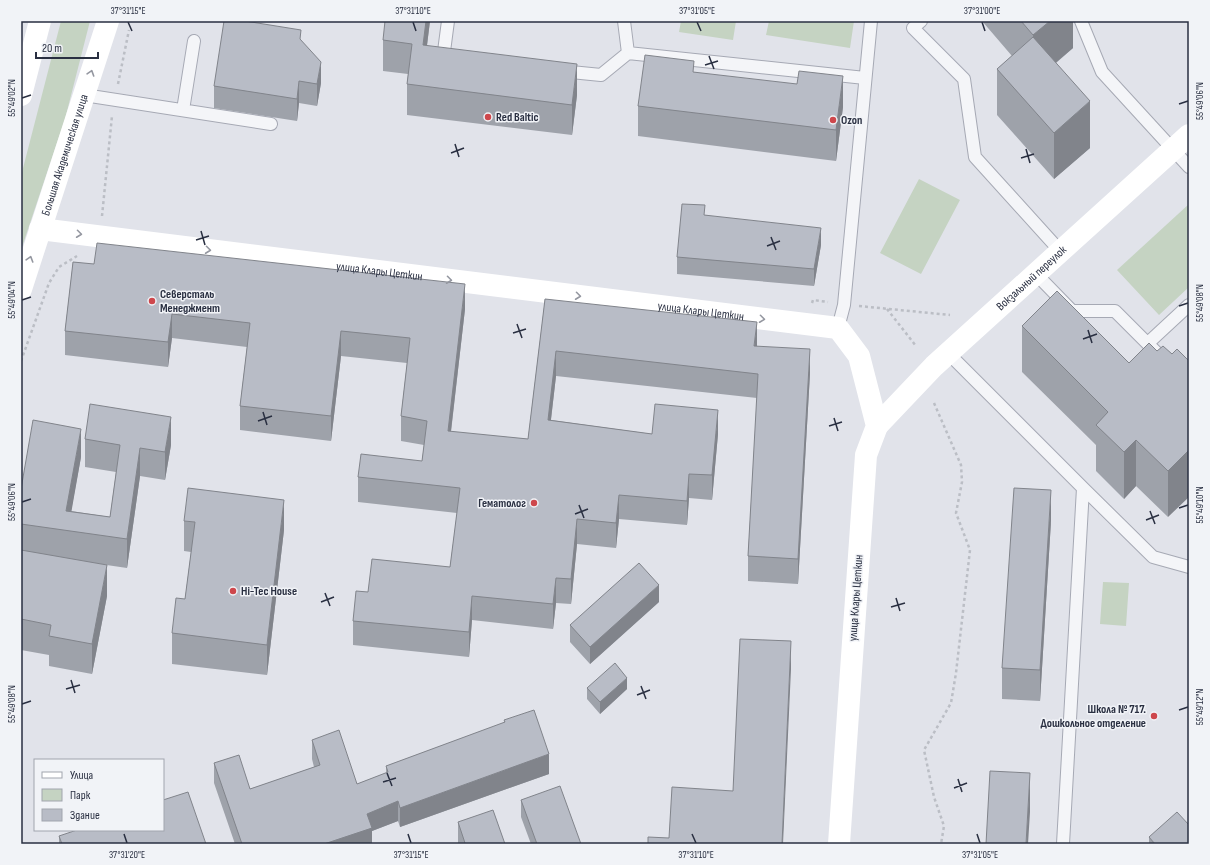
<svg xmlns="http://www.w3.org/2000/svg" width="1210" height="865" viewBox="0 0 1210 865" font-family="'Sofia Sans Condensed',sans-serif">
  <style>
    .green { fill: #c5d3c2 }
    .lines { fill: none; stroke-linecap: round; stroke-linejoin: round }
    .lane-casing { stroke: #a6a9b4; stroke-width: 14 }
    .path { stroke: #bbbec5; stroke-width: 2.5; stroke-dasharray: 3 3; stroke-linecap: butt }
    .lane { stroke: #f4f5f8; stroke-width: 12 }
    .secondary { stroke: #fff; stroke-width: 22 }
    .wall { fill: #9ea2aa }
    .shaded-wall { fill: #81848b }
    .building { fill: #b8bcc6; stroke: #81848b }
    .oneway { stroke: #9497a0 }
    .ticks { fill: none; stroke: #292f41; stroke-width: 1.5 }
    .poi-dot { fill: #ce474c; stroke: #f1f3f7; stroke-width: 1.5 }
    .labels { text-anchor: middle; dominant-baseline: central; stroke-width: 3; stroke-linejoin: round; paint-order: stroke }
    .poi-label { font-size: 12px; font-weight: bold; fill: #292f41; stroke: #f1f3f7; text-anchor: start }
    .street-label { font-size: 12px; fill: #292f41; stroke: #f1f3f7 }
    .neatline { fill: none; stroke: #292f41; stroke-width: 1.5 }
    .ticks-label { font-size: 10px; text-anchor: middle; fill: #292f41 }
  </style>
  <rect width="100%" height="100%" fill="#e1e3ea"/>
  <path class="green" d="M61,21H90L65,119L21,250V176Z
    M681,21H736L733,40L679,32Z
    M769,21H854L850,48L766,35Z
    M919,179L960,200L921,274L880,253Z
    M1189,204V287L1159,315L1117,270Z
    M1103,582L1129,583L1126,626L1100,624Z"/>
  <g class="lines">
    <defs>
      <path id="lane" d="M448,21L443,59H448
        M624,21L628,53
        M921,21L913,28L964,79L975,157L1061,252
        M1081,21L1102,72L1189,167
        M561,71L601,75L628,53L865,78
        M84,95L271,124
        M183,110L194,41
        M1036,274L1072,311H1115L1158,354
        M838,328L844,305L871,21
        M1148,343L1189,305
        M948,353L1083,488L1063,844
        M1083,488L1153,557L1189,567"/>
    </defs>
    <use href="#lane" class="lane-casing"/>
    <path class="path" d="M118,84L129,30
      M102,216L112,116
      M812,303L813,300L828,302
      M859,306L950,315
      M887,309L916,346
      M21,361L49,283L59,267L77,256
      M934,403L961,465L962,482L956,513L970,550L956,673L951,703L924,750L934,797L944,826L941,844"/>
    <use href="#lane" class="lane"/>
    <g class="secondary">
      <path d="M21,95L40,21"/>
      <path id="s1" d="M40,229L838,328L859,356L877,426L866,455L839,844"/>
      <path id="s2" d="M21,289L108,21"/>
      <path id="s3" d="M877,426L934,366L1189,135"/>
    </g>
  </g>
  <path class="wall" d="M430,21L427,46L577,95L572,135L407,115V84L408,74L383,71V40Z
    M982,21H1073V48L1056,63L1090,148L1054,179L997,115V69L1012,56Z
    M301,40L321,83L317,106L299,103L297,121L214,108V86Z
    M694,72L843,107L836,161L638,136V106Z
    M705,215L821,245L814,286L677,274V257Z
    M73,262L465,309L451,432L528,439L545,299L757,346L810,373L798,584L748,581V556L757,398L556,376L551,420L652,434H718L712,500L689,498L687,525L619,519L616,548L577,544L571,604L556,603L553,629L472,620L469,657L353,645V621L368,592L450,567L457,513L358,502V477L422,461L424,445L401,441V416L407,363L341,356L331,441L240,430V406L247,347L172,338L168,367L65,355V331Z
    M1022,326L1129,363L1157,351L1172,354L1168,517L1136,486L1124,499L1096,471V445L1022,372Z
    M85,439L171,445L165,480L140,476L127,568L93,563L107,596L92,674L49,666V655L21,650V489L81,457L71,511L110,517L116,472L85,467Z
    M184,521L284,530L267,675L172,664V633L185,599L191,552L184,551Z
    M1051,521L1040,701L1002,699V668Z
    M659,602L590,664L570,642V625Z
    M587,688L627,689L600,714L587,699Z
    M504,720L549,774L400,827L398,821L372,831V844H235L214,783V763L250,789L314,767L312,759V740L357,784L386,773V766L504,723Z
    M521,800L581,844H531L521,817Z
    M458,822L505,844H458Z
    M59,836L206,844H59Z
    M1149,837L1189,844H1149Z"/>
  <path class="shaded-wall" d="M426,21H430L423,76V45Z
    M1050,21H1073V48L1033,82V35Z
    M321,62V83L317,106V84Z
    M577,64V95L572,135V105Z
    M843,76V107L836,161V130Z
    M299,81V103L297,121V99Z
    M1090,101V148L1054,179V133Z
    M821,228V245L814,286V269Z
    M465,284V309L448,456V431Z
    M172,314V338L168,367V342Z
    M757,322V347L754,346Z
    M341,331V356L331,441V416Z
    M810,349V373L798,584V559Z
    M556,351V376L548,444V420Z
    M718,410V434L712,500V475Z
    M171,417V445L165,480V452Z
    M81,429V457L68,531L66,511Z
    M1136,440V486L1124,499V452Z
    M140,448V476L127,568V539Z
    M1189,450V497L1168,517V471Z
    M689,474V498L687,525V501Z
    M1051,490V521L1040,701V670Z
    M619,495V519L616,548V523Z
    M284,500V530L267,675V645Z
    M577,519V544L571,604V579Z
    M107,565V596L92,674V644Z
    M556,578V603L553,629V604Z
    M659,585V602L590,664V647Z
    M472,596V620L469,657V632Z
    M791,641V669L783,844H782Z
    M627,678V689L600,714V702Z
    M549,754V774L400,827V808Z
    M1030,773V812L1028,844H1026Z
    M398,801V821L372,831V844H324L367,814Z"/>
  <path class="building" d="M224,21H245L301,30L300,39L321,62L317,84L299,81L297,99L214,86Z
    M385,21H426L423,45L577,64L572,105L407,84L412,44L383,40Z
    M1021,21H1050L1033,35Z
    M1033,37L1090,101L1054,133L997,69Z
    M645,55L694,61L693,72L797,84L799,71L843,76L836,130L638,106Z
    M682,204L705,205L704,215L821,228L814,269L677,257Z
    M97,243L465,284L448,431L528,439L545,299L757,322L754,346L810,349L798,559L748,556L758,374L556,351L548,420L652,434L655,404L718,410L712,475L689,474L687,501L619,495L616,523L577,519L571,579L556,578L553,604L472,596L469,632L353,621L356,591L368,592L372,559L450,567L460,488L358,477L361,454L422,461L427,421L401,416L410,338L341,331L331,416L240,406L250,323L172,314L168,342L65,331L73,262L94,264Z
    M1057,291L1129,363L1149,343L1157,351L1163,346L1172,354L1177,349L1189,361V450L1168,471L1136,440L1124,452L1096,425L1108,412L1022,326Z
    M90,404L171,417L165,452L140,448L127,539L21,524V489L33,420L81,429L66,511L110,517L120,445L85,439Z
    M188,488L284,500L267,645L172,633L176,598L185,599L195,522L184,521Z
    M1014,488L1051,490L1040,670L1002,668Z
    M21,550L107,565L92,644L49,636L51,625L21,619Z
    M639,563L659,585L590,647L570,625Z
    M740,639L791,641L782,844H648V837L669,838L672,787L733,791Z
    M615,663L627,678L600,702L587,688Z
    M534,710L549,754L400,808L398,801L367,814L372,828L324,844H242L214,763L239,755L250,789L320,765L312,740L339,730L357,784L388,772L386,766L505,722L504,720Z
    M990,771L1030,773L1026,844H986Z
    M560,786L581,844H537L521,800Z
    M188,792L206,844H62L59,836L77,830H163V800Z
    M493,810L505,844H462L465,843L458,822Z
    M1177,812L1189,825V844H1155L1149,837Z"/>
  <defs><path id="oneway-chevron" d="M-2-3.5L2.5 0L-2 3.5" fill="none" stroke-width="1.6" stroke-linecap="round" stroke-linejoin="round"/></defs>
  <g class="oneway">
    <use href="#oneway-chevron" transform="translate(91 73) rotate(-72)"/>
    <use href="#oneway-chevron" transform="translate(79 234) rotate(7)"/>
    <use href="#oneway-chevron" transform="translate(208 250) rotate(7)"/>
    <use href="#oneway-chevron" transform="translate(30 259) rotate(-73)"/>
    <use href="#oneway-chevron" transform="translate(449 280) rotate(7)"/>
    <use href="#oneway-chevron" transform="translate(578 296) rotate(7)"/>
    <use href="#oneway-chevron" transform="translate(762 319) rotate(7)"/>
  </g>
  <path class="ticks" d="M128,22L132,31M413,22L416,31M697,22L701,31M982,22L985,31M709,56L714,69M705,65L718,61M22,98L31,95M1179,104L1188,101M455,144L459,157M1026,149L1030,163M451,153L464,148M1021,158L1034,154M201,231L205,245M771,237L776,250M196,240L209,236M767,246L780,241M22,300L31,297M1179,306L1188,303M517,324L522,338M1088,330L1092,343M513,333L526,329M1083,339L1097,334M263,412L267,425M834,418L838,431M258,421L272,416M829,426L842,422M22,502L31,499M579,505L584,518M1179,508L1188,505M1150,511L1155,524M575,514L588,509M1146,520L1159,515M325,593L330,606M896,598L900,611M321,602L334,597M891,607L905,603M71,680L75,693M641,686L646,699M66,689L80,685M637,695L650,690M22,704L31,701M1179,710L1188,707M387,773L392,786M958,779L962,792M383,782L396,778M954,788L967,783M124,834L127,843M408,834L411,843M692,834L696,843M977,834L980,843"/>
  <g class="poi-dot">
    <circle cx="488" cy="117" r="4"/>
    <circle cx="833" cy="120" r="4"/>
    <circle cx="152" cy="301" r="4"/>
    <circle cx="534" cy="503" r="4"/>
    <circle cx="233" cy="591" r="4"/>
    <circle cx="1154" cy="716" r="4"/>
  </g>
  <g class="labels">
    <g class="poi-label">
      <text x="496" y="117">Red Baltic</text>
      <text x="841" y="120">Ozon</text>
      <text x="160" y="294">Северсталь<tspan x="160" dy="14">Менеджмент</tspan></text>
      <text x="526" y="503" text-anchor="end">Гематолог</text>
      <text x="241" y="591">Hi-Tec House</text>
      <text x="1146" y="709" text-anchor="end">Школа № 717.<tspan x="1146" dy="14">Дошкольное отделение</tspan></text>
    </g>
    <g class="street-label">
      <text stroke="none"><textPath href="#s2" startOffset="141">Большая Академическая улица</textPath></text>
      <text stroke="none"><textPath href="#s1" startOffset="342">улица Клары Цеткин</textPath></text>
      <text stroke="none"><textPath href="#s3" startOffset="214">Вокзальный переулок</textPath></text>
      <text stroke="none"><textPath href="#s1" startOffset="666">улица Клары Цеткин</textPath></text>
      <text transform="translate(856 598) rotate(-86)">улица Клары Цеткин</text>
    </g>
  </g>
  <rect width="1210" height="865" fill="none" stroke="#f1f3f7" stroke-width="44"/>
  <rect x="34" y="759" width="130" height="72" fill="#f1f3f7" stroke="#a1a5ae"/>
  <rect x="42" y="772" width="20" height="6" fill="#ffffff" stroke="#a1a5ae"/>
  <text x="70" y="779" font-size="12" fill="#292f41">Улица</text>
  <rect x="42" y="789" width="20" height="12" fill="#c5d3c2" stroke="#a1a5ae"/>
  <text x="70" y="799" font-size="12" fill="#292f41">Парк</text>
  <rect x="42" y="809" width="20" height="12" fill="#b8bcc6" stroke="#a1a5ae"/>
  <text x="70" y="819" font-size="12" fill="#292f41">Здание</text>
  <path d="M36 52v6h62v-6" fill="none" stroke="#292f41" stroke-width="2"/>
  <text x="42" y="52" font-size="12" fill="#292f41" stroke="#f1f3f7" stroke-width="3" paint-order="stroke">20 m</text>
  <rect x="22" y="22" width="1166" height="821" class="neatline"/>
  <g class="ticks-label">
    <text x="128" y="14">37°31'15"E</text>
    <text x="413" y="14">37°31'10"E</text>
    <text x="697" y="14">37°31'05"E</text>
    <text x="982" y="14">37°31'00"E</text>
    <text transform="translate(11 98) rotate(-90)" y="4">55°49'02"N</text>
    <text transform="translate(1199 101) rotate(-90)" y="4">55°49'06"N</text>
    <text transform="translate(11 300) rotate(-90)" y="4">55°49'04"N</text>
    <text transform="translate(1199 303) rotate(-90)" y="4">55°49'08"N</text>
    <text transform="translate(11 502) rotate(-90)" y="4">55°49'06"N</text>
    <text transform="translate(1199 505) rotate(-90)" y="4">55°49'10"N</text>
    <text transform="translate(11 704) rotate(-90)" y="4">55°49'08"N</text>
    <text transform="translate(1199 707) rotate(-90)" y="4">55°49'12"N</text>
    <text x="127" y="858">37°31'20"E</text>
    <text x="411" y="858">37°31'15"E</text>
    <text x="696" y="858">37°31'10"E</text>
    <text x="980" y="858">37°31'05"E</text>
  </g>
</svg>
